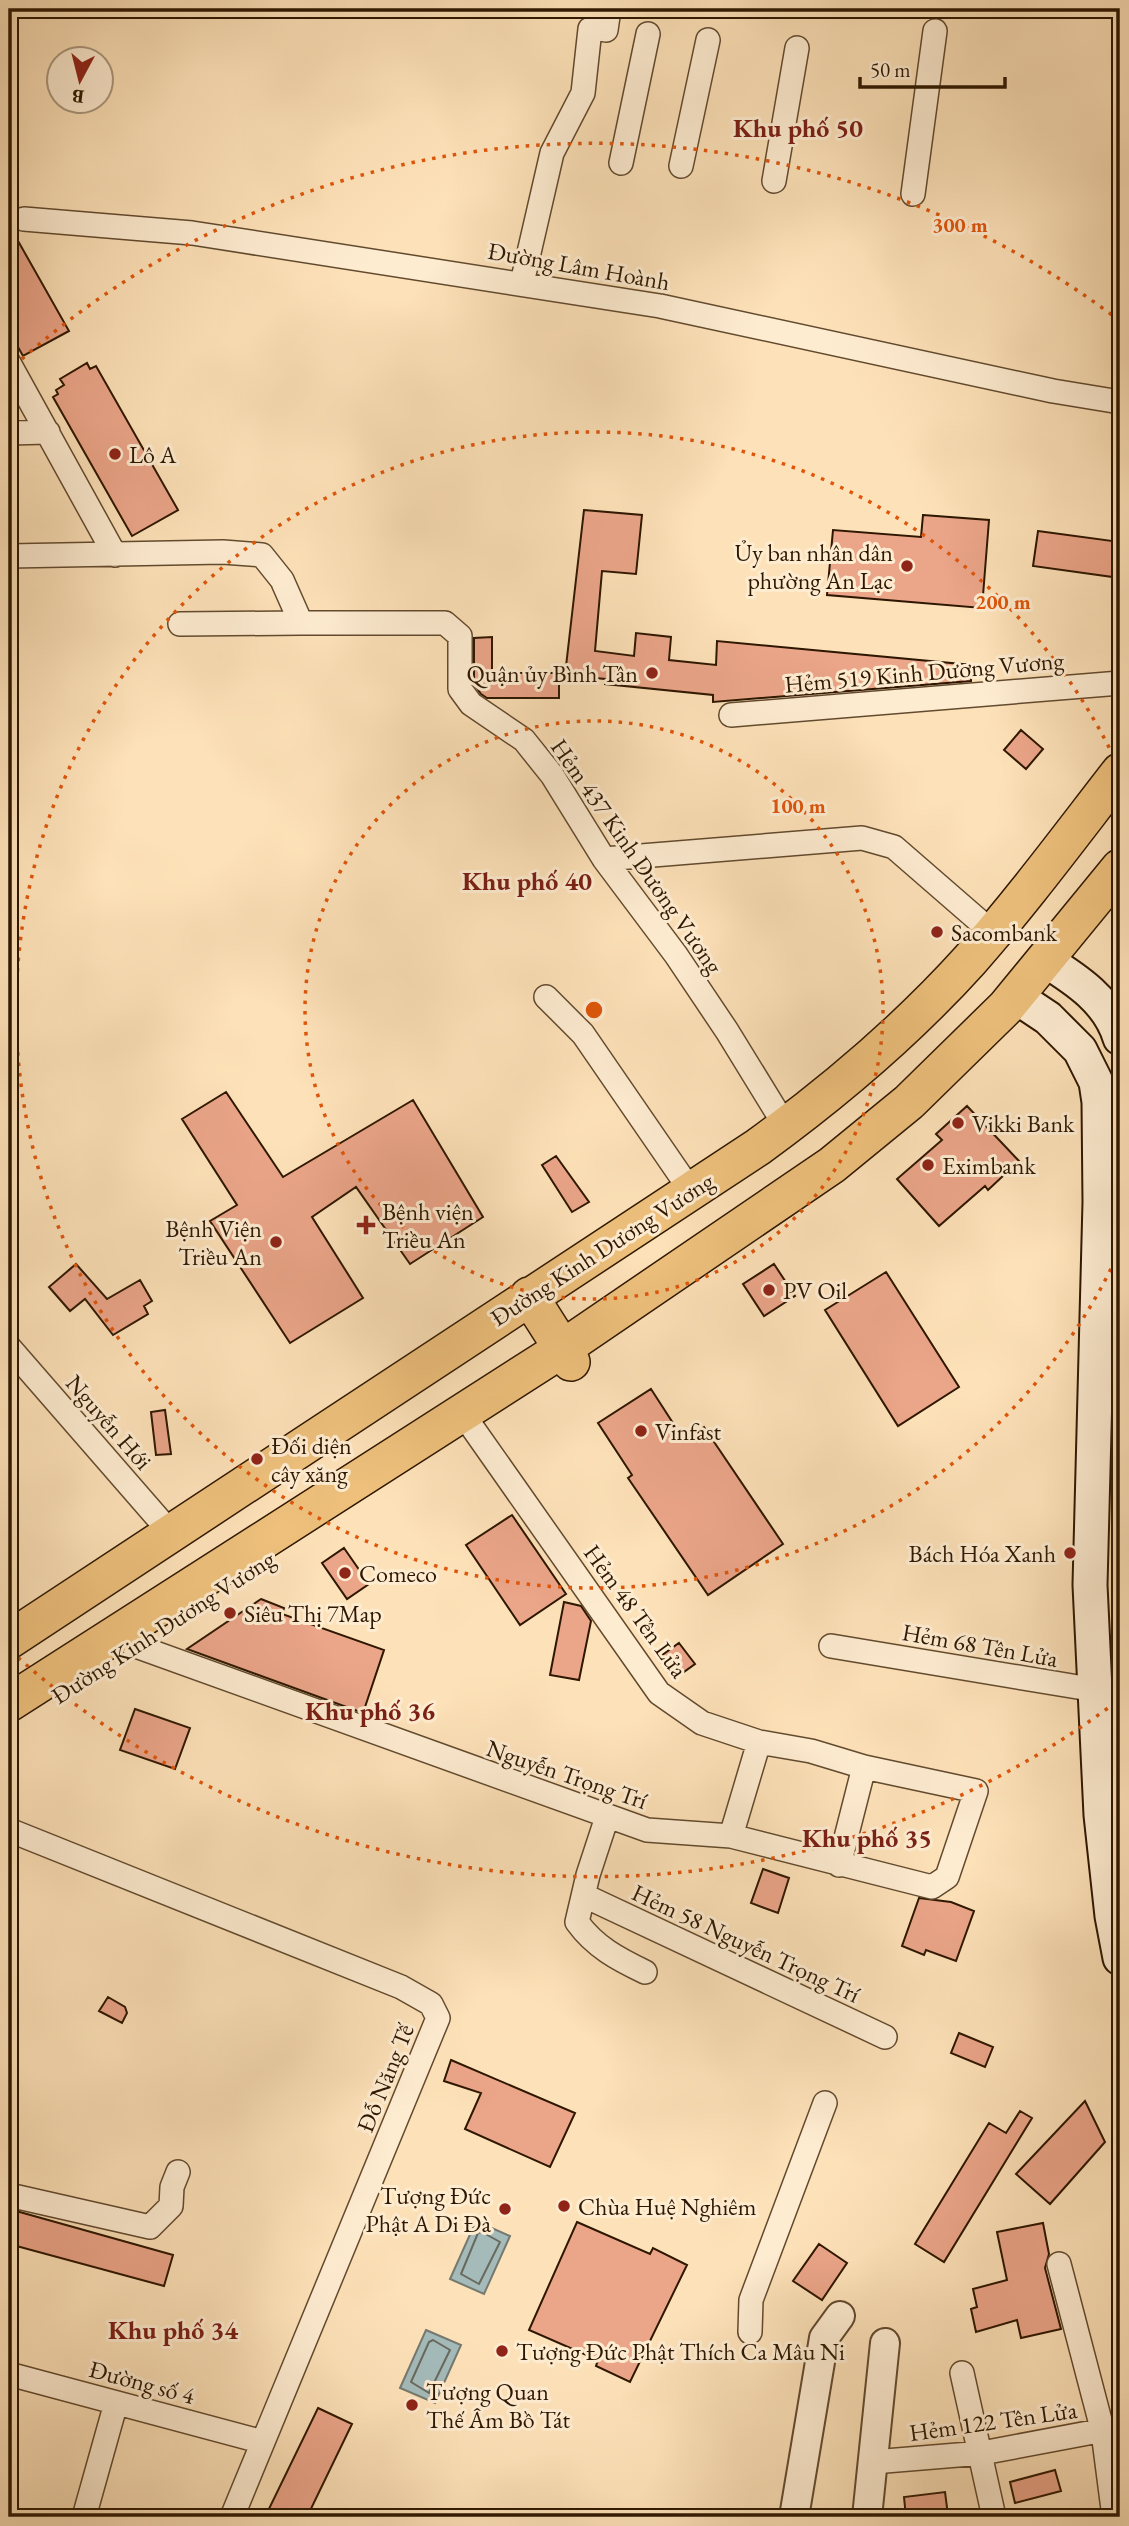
<svg xmlns="http://www.w3.org/2000/svg" width="1129" height="2526" viewBox="0 0 1129 2526" font-family="'EB Garamond',serif">
  <style>
    .water { fill: #a4bbba; stroke: #757970; stroke-width: 2 }
    .lines { fill: none; stroke-linecap: round; stroke-linejoin: round }
    .shore { stroke: #69695d; stroke-width: 2 }
    .building { fill: #eba589; stroke: #2e1700; stroke-width: 2 }
    .minor-casing { stroke: #624a2e; stroke-width: 26 }
    .tertiary-casing { stroke: #624a2e; stroke-width: 32 }
    .secondary-casing { stroke: #2e1700; stroke-width: 37 }
    .primary-casing { stroke: #2e1700; stroke-width: 40 }
    .minor { stroke: #feecd1; stroke-width: 23 }
    .tertiary { stroke: #feecd1; stroke-width: 28 }
    .secondary { stroke: #feecd1; stroke-width: 33 }
    .primary { stroke: #eec07c; stroke-width: 37 }
    .ring { fill: none; stroke: #df560b; stroke-width: 3.5; stroke-dasharray: 3.5 7 }
    .poi-dot { fill: #8f2418; stroke: #feecd1; stroke-width: 2.5 }
    .labels { text-anchor: middle; dominant-baseline: central; stroke-width: 6; stroke-linejoin: round; paint-order: stroke }
    .street-label { font-size: 24px; fill: #2e1700; stroke: #feecd1 }
    .poi-label { font-size: 24px; fill: #2e1700; stroke: #feecd1; text-anchor: start }
    .neighbourhood-label { font-size: 26px; font-weight: bold; fill: #7a1f14; stroke: #feecd1 }
    .centre { fill: #df560b; stroke: #feecd1; stroke-width: 3.5 }
    .ring-label { font-size: 21px; text-anchor: middle; font-weight: bold; fill: #df560b; stroke: #feecd1; stroke-width: 6; stroke-linejoin: round; paint-order: stroke }
  </style>
  <rect width="100%" height="100%" fill="#fde1b8"/>
  <filter id="stains"><feTurbulence type="fractalNoise" baseFrequency=".00286" numOctaves="4"/><feColorMatrix values="0 0 0 0 .2 0 0 0 0 .09 0 0 0 0 .02 0 0 0 .5 -.17"/></filter>
  <radialGradient id="worn" r=".72"><stop offset=".6" stop-color="#630" stop-opacity="0"/><stop offset="1" stop-color="#630" stop-opacity=".3"/></radialGradient>
  <path class="water" d="M476,2221L510,2236L484,2294L450,2279Z
    M426,2330L461,2345L435,2403L400,2388Z"/>
  <g class="lines">
    <path class="shore" d="M482,2232L500,2242L479,2284L461,2274L478,2233Z
      M433,2340L450,2350L429,2393L411,2382L429,2342Z"/>
  </g>
  <path class="building" d="M9,225L69,331L23,356L9,331Z
    M87,363L90,369L96,366L178,510L132,536L53,397L58,394L56,390L64,385L60,379Z
    M584,510L642,515L636,574L602,571L595,651L634,656L636,633L671,637L669,660L716,665L717,641L972,665L971,681L713,702V695L605,684V679L565,675Z
    M923,515L989,520L982,608L827,595L833,530L921,537Z
    M1038,531L1120,542V578L1033,566Z
    M492,637V673H559V698H487L481,694L474,684V638Z
    M1021,730L1043,749L1026,769L1004,750Z
    M226,1092L283,1177L413,1100L483,1217L410,1264L356,1187L312,1217L363,1298L290,1343L210,1221L237,1205L182,1119Z
    M967,1106L1019,1161L988,1190L985,1186L939,1226L897,1179L942,1140L936,1134Z
    M556,1156L589,1202L572,1212L542,1165Z
    M76,1264L107,1299L140,1280L152,1301L144,1306L148,1314L113,1335L85,1299L70,1311L49,1287Z
    M774,1264L795,1296L764,1316L743,1284Z
    M886,1272L959,1387L898,1426L825,1310Z
    M651,1389L684,1440L704,1427L783,1544L708,1595L628,1478L632,1475L598,1423Z
    M165,1410L171,1454L156,1455L151,1412Z
    M512,1515L566,1594L520,1625L466,1545Z
    M344,1548L369,1584L347,1599L322,1563Z
    M261,1599L284,1608L282,1614L384,1650L363,1713L187,1649Z
    M564,1602L581,1606L591,1621L579,1680L550,1675Z
    M679,1643L695,1664L674,1679L658,1658Z
    M135,1709L190,1728L175,1769L120,1750Z
    M763,1869L789,1878L778,1913L751,1903Z
    M919,1898L951,1902L974,1911L956,1961L926,1950L924,1955L902,1946Z
    M108,1997L125,2007L127,2013L122,2023L99,2011Z
    M959,2033L993,2047L985,2067L951,2053Z
    M451,2060L575,2113L550,2167L465,2129L481,2093L444,2081Z
    M1085,2101L1105,2142L1050,2204L1016,2174Z
    M1020,2111L1032,2118L944,2262L915,2244L989,2123L1006,2133Z
    M9,2209L173,2255L164,2286L9,2244Z
    M577,2222L650,2254L653,2248L687,2265L630,2382L596,2366L598,2360L529,2330Z
    M1043,2223L1049,2254L1045,2268L1061,2329L1021,2338L1017,2320L976,2332L971,2309L977,2307L973,2289L1007,2280L997,2232Z
    M819,2244L847,2263L822,2300L793,2281Z
    M318,2408L352,2424L307,2517H265Z
    M1055,2470L1061,2491L1015,2503L1010,2482Z
    M945,2492L948,2515L906,2517L904,2497Z"/>
  <g class="lines">
    <defs>
      <path id="minor" d="M606,30L609,9
        M621,163L648,34
        M681,166L708,40
        M774,181L797,48
        M913,194L935,31
        M24,219L192,233L660,306L1053,391L1120,402
        M522,283L552,153L583,93L590,29
        M9,363L115,555
        M9,433L48,432
        M9,556L223,552L262,555L282,580L301,623H445L460,636V689L471,704L524,740L552,775L604,859L676,955L727,1031L786,1127
        M180,624L301,623
        M731,715L1120,683
        M604,859L862,838L894,847L993,933
        M546,997L583,1034L691,1191
        M9,1347L170,1532
        M133,1645L647,1830L731,1836L932,1887L947,1877L976,1791L864,1767L811,1751L759,1742L702,1723L659,1693L472,1427
        M831,1646L1120,1694
        M607,1817L588,1875L577,1922C595,1947 618,1959 645,1972
        M9,1830L401,1987L431,2004L438,2018L232,2517
        M731,1836L759,1742
        M839,1865L864,1767
        M585,1896L885,2037
        M9,2195L150,2227L171,2206L172,2187L178,2172
        M1059,2264L1103,2432L1114,2517
        M750,2332L751,2300L825,2103
        M962,2373L994,2517
        M9,2374L263,2442
        M873,2462L982,2453L1120,2427
        M84,2517L116,2403"/>
      <path id="tertiary" d="M794,2517L824,2338L840,2316
        M867,2517L885,2343"/>
      <path id="secondary" d="M1045,960C1077,980 1109,1001 1120,1038
        M1015,996L1048,1018L1080,1050L1096,1082L1099,1102L1100,1202L1090,1585L1101,1815L1112,1916L1120,1958"/>
      <path id="primary" d="M529,1296L571,1362
        M9,1640L758,1147C835,1091 906,1031 970,960C1023,900 1071,835 1120,772
        M9,1703L562,1349L832,1165L909,1102L1006,1007L1120,868"/>
    </defs>
    <use href="#minor" class="minor-casing"/>
    <use href="#tertiary" class="tertiary-casing"/>
    <use href="#secondary" class="secondary-casing"/>
    <use href="#primary" class="primary-casing"/>
    <use href="#minor" class="minor"/>
    <use href="#tertiary" class="tertiary"/>
    <use href="#secondary" class="secondary"/>
    <use href="#primary" class="primary"/>
  </g>
  <g class="ring">
    <circle cx="594" cy="1010" r="289"/>
    <path d="M1120 1250A578 578 0 1 1 1120 770"/>
    <path d="M1116 1702A867 867 0 0 1 14 1654M14 366A867 867 0 0 1 1116 318"/>
  </g>
  <g class="poi-dot">
    <circle cx="115" cy="454" r="7"/>
    <circle cx="907" cy="566" r="7"/>
    <circle cx="652" cy="673" r="7"/>
    <circle cx="937" cy="932" r="7"/>
    <circle cx="958" cy="1123" r="7"/>
    <circle cx="928" cy="1165" r="7"/>
    <path d="M362.5 1214.5h7v7h7v7h-7v7h-7v-7h-7v-7h7z"/>
    <circle cx="276" cy="1242" r="7"/>
    <circle cx="769" cy="1290" r="7"/>
    <circle cx="641" cy="1431" r="7"/>
    <circle cx="257" cy="1459" r="7"/>
    <circle cx="1070" cy="1553" r="7"/>
    <circle cx="345" cy="1573" r="7"/>
    <circle cx="230" cy="1613" r="7"/>
    <circle cx="564" cy="2206" r="7"/>
    <circle cx="505" cy="2209" r="7"/>
    <circle cx="502" cy="2351" r="7"/>
    <circle cx="412" cy="2405" r="7"/>
  </g>
  <g class="labels">
    <g class="street-label">
      <text transform="translate(579 266) rotate(10)">Đường Lâm Hoành</text>
      <text transform="translate(924 672) rotate(-5)">Hẻm 519 Kinh Dương Vương</text>
      <text transform="translate(637 856) rotate(55)">Hẻm 437 Kinh Dương Vương</text>
      <text transform="translate(602 1249) rotate(-33)">Đường Kinh Dương Vương</text>
      <text transform="translate(109 1422) rotate(49)">Nguyễn Hới</text>
      <text transform="translate(636 1611) rotate(54)">Hẻm 48 Tên Lửa</text>
      <text transform="translate(163 1627) rotate(-33)">Đường Kinh Dương Vương</text>
      <text transform="translate(980 1645) rotate(10)">Hẻm 68 Tên Lửa</text>
      <text transform="translate(567 1774) rotate(19)">Nguyễn Trọng Trí</text>
      <text transform="translate(746 1943) rotate(25)">Hẻm 58 Nguyễn Trọng Trí</text>
      <text transform="translate(385 2078) rotate(-68)">Đỗ Năng Tế</text>
      <text transform="translate(142 2382) rotate(15)">Đường số 4</text>
      <text transform="translate(993 2421) rotate(-8)">Hẻm 122 Tên Lửa</text>
    </g>
    <g class="poi-label">
      <text x="129" y="454">Lô A</text>
      <text x="893" y="552" text-anchor="end">Ủy ban nhân dân<tspan x="893" dy="28">phường An Lạc</tspan></text>
      <text x="638" y="673" text-anchor="end">Quận ủy Bình Tân</text>
      <text x="951" y="932">Sacombank</text>
      <text x="972" y="1123">Vikki Bank</text>
      <text x="942" y="1165">Eximbank</text>
      <text x="382" y="1211">Bệnh viện<tspan x="382" dy="28">Triều An</tspan></text>
      <text x="262" y="1228" text-anchor="end">Bệnh Viện<tspan x="262" dy="28">Triều An</tspan></text>
      <text x="783" y="1290">PV Oil</text>
      <text x="655" y="1431">Vinfast</text>
      <text x="271" y="1445">Đối diện<tspan x="271" dy="28">cây xăng</tspan></text>
      <text x="1056" y="1553" text-anchor="end">Bách Hóa Xanh</text>
      <text x="359" y="1573">Comeco</text>
      <text x="244" y="1613">Siêu Thị 7Map</text>
      <text x="491" y="2195" text-anchor="end">Tượng Đức<tspan x="491" dy="28">Phật A Di Đà</tspan></text>
      <text x="578" y="2206">Chùa Huệ Nghiêm</text>
      <text x="516" y="2351">Tượng Đức Phật Thích Ca Mâu Ni</text>
      <text x="426" y="2391">Tượng Quan<tspan x="426" dy="28">Thế Âm Bồ Tát</tspan></text>
    </g>
    <g class="neighbourhood-label">
      <text x="798" y="128">Khu phố 50</text>
      <text x="527" y="881">Khu phố 40</text>
      <text x="370" y="1711">Khu phố 36</text>
      <text x="867" y="1838">Khu phố 35</text>
      <text x="173" y="2330">Khu phố 34</text>
    </g>
  </g>
  <circle cx="594" cy="1010" r="10" class="centre"/>
  <g class="ring-label">
    <text x="960" y="232">300 m</text>
    <text x="1003" y="609">200 m</text>
    <text x="798" y="813">100 m</text>
  </g>
  <rect width="1129" height="2526" fill="none" stroke="#fde1b8" stroke-width="35"/>
  <rect x="10" y="10" width="1108" height="2505" fill="none" stroke="#2e1700" stroke-width="3.5"/>
  <rect x="18" y="18" width="1094" height="2491" fill="none" stroke="#2e1700" stroke-width="2"/>
  <g transform="translate(80 80) rotate(187)"><circle r="33" fill="#feecd1" stroke="#ab977d" stroke-width="2"/>
  <path d="M0-5L12 26L0 18L-12 26Z" fill="#8f2418"/>
  <text y="-10" font-size="19" font-weight="bold" text-anchor="middle" fill="#2e1700">B</text>
  </g>
  <path d="M860 77v10h145v-10" fill="none" stroke="#2e1700" stroke-width="3.5"/>
  <text x="870" y="77" font-size="21" fill="#2e1700" stroke="#feecd1" stroke-width="5" paint-order="stroke">50 m</text>
  <rect width="100%" height="100%" filter="url(#stains)"/>
  <rect width="100%" height="100%" fill="url(#worn)"/>
</svg>
